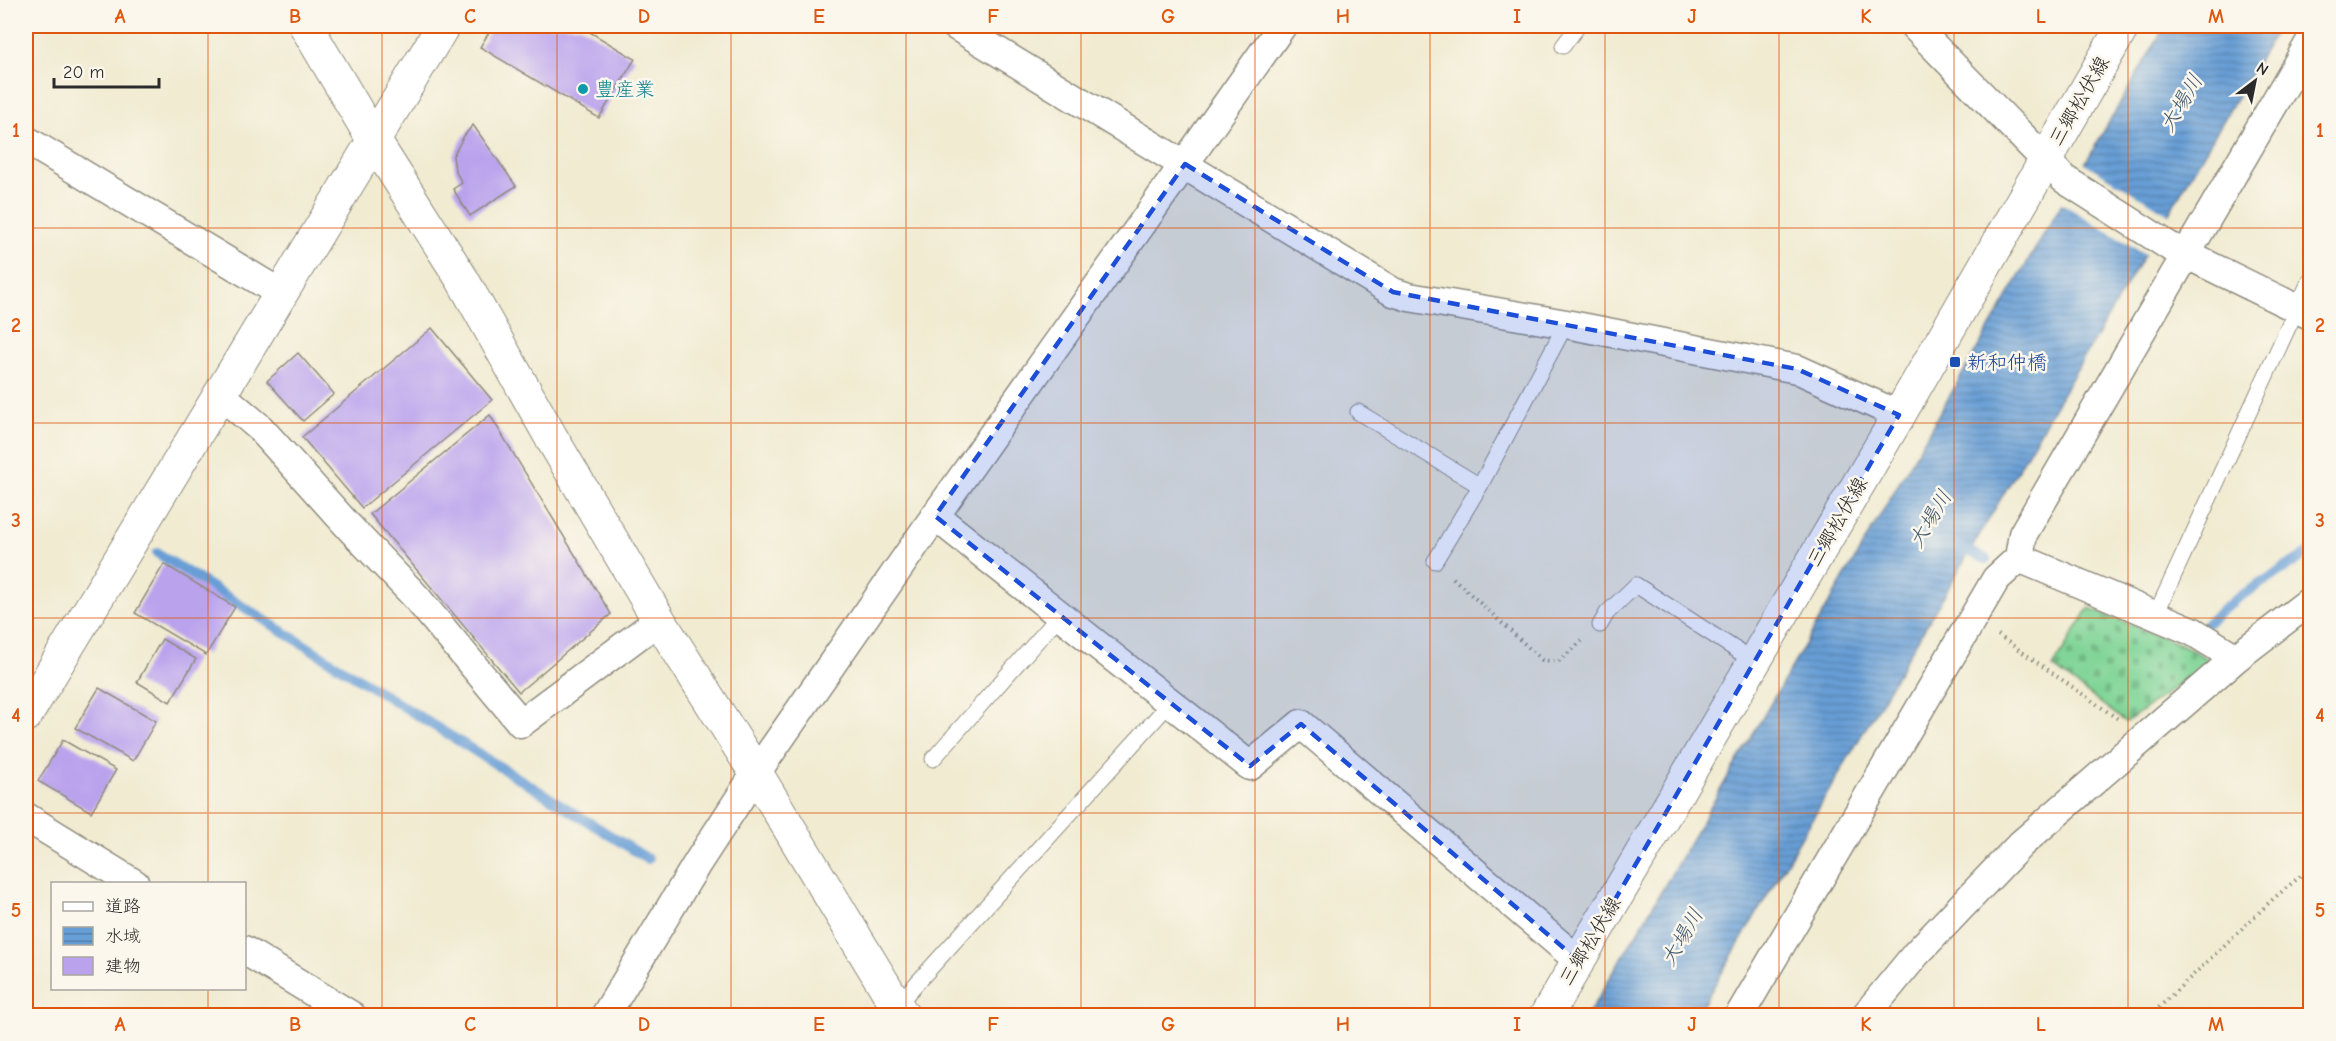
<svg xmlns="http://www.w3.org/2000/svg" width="2336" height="1041" viewBox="0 0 2336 1041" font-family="'Comic Neue','Klee One',sans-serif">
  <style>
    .cemetery { fill: url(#cemetery-stones); stroke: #568061; stroke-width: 1.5 }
    .water { fill: url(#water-rules); stroke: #496480; stroke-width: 1.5 }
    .pier { fill: #f1ebd2 }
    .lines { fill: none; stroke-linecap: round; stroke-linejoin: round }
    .stream { stroke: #679ed5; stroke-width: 10 }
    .building { fill: #baa2ed }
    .lane-casing { stroke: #8e8b7e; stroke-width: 17 }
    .street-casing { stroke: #8e8b7e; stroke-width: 31 }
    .secondary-casing { stroke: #8e8b7e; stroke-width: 35 }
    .primary-casing { stroke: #8e8b7e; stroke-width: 35 }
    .path { stroke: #8e8b7e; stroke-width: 4; stroke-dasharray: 1.5 4.5; stroke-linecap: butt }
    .lane { stroke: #fff; stroke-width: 15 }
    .street { stroke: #fff; stroke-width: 28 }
    .secondary { stroke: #fff; stroke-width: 33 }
    .primary { stroke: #fff; stroke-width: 33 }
    .marked { fill: #1d4ed8; fill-opacity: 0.2; stroke: #1d4ed8; stroke-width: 4.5; stroke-dasharray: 12 8; stroke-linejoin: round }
    .grid { fill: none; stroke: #df570e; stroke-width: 1.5; stroke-opacity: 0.55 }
    .culture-dot { fill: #0f9aa8; stroke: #fbf7ec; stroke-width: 2 }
    .transit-dot { fill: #1a4fb4; stroke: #fbf7ec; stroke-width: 2 }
    .labels { text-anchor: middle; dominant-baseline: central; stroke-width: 5; stroke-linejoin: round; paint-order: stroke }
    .culture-label { font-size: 20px; fill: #0d838f; stroke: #fbf7ec; text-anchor: start }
    .street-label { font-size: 20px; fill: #2b2b2b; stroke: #fbf7ec }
    .transit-label { font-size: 20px; fill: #164399; stroke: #fbf7ec; text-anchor: start }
    .water-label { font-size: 21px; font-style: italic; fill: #43596f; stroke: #fbf7ec }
    .neatline { fill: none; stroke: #df570e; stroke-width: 2 }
    .grid-label { font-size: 20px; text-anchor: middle; font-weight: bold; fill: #df570e }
  </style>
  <defs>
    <pattern id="cemetery-stones" width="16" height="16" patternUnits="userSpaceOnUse" patternTransform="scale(1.5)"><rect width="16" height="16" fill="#80d497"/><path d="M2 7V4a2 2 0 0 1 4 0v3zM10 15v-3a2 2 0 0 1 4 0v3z" fill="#6fb682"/></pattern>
    <pattern id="water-rules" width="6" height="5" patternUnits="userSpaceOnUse" patternTransform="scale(1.5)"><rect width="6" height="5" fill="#679ed5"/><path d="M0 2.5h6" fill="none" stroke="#5581ad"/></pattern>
  </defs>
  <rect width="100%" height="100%" fill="#fbf7ec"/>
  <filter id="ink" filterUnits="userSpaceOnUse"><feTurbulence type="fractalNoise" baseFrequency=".0167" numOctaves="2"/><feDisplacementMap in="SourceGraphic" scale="12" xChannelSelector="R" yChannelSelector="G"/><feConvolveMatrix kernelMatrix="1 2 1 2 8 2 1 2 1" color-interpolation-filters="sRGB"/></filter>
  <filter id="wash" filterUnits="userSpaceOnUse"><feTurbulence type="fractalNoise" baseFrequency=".008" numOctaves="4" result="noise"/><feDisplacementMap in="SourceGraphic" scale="24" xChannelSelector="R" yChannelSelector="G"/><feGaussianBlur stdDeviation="1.35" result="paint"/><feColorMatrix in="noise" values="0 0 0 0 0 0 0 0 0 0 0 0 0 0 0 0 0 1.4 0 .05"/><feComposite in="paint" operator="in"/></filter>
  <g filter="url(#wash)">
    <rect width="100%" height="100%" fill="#f1ebd2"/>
    <path class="cemetery" d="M2089,608L2182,645L2212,661L2126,722L2053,667Z"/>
    <path class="water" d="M2165,26H2279L1697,1015L1587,1016L1637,933Z"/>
    <path class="pier" d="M2081,161L2172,216L2148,256L2058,201Z"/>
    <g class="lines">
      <path class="stream" d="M1959,547L1986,559
        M157,553L648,859
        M2207,623L2236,599L2310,552"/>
    </g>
    <g id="blocks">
      <path class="building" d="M493,26H580L635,59L599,118L480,47Z
        M473,125L516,186L470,216L453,189L462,183L455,170L453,156L464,136Z
        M432,328L492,400L362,508L302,437Z
        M298,353L334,394L303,421L267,381Z
        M490,415L611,614L519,692L370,514Z
        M164,564L235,607L206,655L135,613Z
        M162,639L196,659L170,702L137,682Z
        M99,688L156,721L133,761L75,728Z
        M63,740L116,770L91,812L38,781Z"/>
    </g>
  </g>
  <g filter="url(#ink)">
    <use href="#blocks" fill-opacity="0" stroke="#8e8b7e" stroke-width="1.5"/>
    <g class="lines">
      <defs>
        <path id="lane" d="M1563,46L1578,26
          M1358,412L1480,486
          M1435,561L1480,486L1566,324
          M2155,616L2310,280
          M1600,625L1607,613L1636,585L1755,662
          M933,759L1060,615
          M897,1005L1170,703"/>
        <path id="street" d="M956,26L1393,292L1409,297L1566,324L1797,369L1899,415
          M1914,26L2064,179L2169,246L2310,315
          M26,140L280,293
          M219,393L260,428L349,527L416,597L521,723L659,620
          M935,516L1250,766L1301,724L1579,961
          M2019,558L2192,631L2236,658
          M26,817L135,884
          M244,950L352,1016
          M605,1016L698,862L756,773L935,516L1282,26
          M1739,1016L1996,579L2019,558L2023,534L2310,42
          M1865,1016L1916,954L2021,844L2236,658L2310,601"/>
        <path id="secondary" d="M306,26L373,139L462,279L551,437L659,620L756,773L903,1016
          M26,715L443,26"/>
        <path id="primary" d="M1546,1016L1899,415L2123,26"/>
      </defs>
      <use href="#lane" class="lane-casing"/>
      <use href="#street" class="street-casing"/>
      <use href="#secondary" class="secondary-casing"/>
      <use href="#primary" class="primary-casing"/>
      <path class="path" d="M1453,578L1542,660L1558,662L1582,641
        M1998,635L2118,719
        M2150,1016L2273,899L2310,868"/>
      <use href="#lane" class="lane"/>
      <use href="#street" class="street"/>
      <use href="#secondary" class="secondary"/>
      <use href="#primary" class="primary"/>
    </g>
  </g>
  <path class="marked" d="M1185,164L1393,292L1797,369L1899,415L1579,961L1301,724L1250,766L935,516Z"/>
  <path class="grid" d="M208,26V884M382,26V1016M557,26V1016M731,26V1016M906,26V1016M1081,26V1016M1255,26V1016M1430,26V1016M1605,26V1016M1779,26V1016M1954,26V1016M2128,26V1016M26,228H2310M26,423H2310M26,618H2310M26,813H2310M208,988V1016"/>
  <circle class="culture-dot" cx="583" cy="89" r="6"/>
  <rect class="transit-dot" x="1949" y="356" width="12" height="12" rx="3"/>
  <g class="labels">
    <g class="culture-label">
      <text x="595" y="89">豊産業</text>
    </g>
    <g class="street-label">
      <text transform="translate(2079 101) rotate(-60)">三郷松伏線</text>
      <text transform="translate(1837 522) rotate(-60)">三郷松伏線</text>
      <text transform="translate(1590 941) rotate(-59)">三郷松伏線</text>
    </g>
    <g class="transit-label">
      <text x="1967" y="362">新和仲橋</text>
    </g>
    <g class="water-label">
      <text transform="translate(2181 103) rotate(-59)">大場川</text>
      <text transform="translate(1930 519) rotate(-59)">大場川</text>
      <text transform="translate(1682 937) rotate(-60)">大場川</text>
    </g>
  </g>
  <rect width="2336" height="1041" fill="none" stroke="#fbf7ec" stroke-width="66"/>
  <rect x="51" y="882" width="195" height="108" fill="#fbf7ec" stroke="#a8a59f" stroke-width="1.5"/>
  <rect x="63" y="902" width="30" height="9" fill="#ffffff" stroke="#a8a59f" stroke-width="1.5"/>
  <text x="105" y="912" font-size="18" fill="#2b2b2b">道路</text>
  <rect x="63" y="927" width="30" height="18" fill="url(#water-rules)" stroke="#a8a59f" stroke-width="1.5"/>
  <text x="105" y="942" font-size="18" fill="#2b2b2b">水域</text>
  <rect x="63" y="957" width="30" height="18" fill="#baa2ed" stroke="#a8a59f" stroke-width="1.5"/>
  <text x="105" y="972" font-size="18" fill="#2b2b2b">建物</text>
  <g transform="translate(2255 81) rotate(32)" stroke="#fbf7ec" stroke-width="4.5" paint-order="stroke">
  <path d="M0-4.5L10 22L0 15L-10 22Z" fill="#2b2b2b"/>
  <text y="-9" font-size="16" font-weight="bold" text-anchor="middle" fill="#2b2b2b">N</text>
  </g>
  <path d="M54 78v9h105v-9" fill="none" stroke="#2b2b2b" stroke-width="3"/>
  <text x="63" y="78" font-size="18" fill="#2b2b2b" stroke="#fbf7ec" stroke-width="4.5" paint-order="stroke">20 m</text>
  <rect x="33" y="33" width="2270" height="975" class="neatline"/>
  <g class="grid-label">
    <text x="120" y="23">A</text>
    <text x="295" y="23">B</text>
    <text x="470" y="23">C</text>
    <text x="644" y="23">D</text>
    <text x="819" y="23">E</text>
    <text x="993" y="23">F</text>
    <text x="1168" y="23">G</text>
    <text x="1343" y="23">H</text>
    <text x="1517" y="23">I</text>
    <text x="1692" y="23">J</text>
    <text x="1866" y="23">K</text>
    <text x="2041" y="23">L</text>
    <text x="2216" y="23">M</text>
    <text x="16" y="137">1</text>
    <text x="2320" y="137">1</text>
    <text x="16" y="332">2</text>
    <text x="2320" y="332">2</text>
    <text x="16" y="527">3</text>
    <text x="2320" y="527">3</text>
    <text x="16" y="722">4</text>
    <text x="2320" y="722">4</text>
    <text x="16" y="917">5</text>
    <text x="2320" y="917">5</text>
    <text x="120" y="1031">A</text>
    <text x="295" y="1031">B</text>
    <text x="470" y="1031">C</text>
    <text x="644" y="1031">D</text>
    <text x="819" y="1031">E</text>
    <text x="993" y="1031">F</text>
    <text x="1168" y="1031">G</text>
    <text x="1343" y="1031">H</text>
    <text x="1517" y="1031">I</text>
    <text x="1692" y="1031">J</text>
    <text x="1866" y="1031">K</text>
    <text x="2041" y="1031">L</text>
    <text x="2216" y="1031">M</text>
  </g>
</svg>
